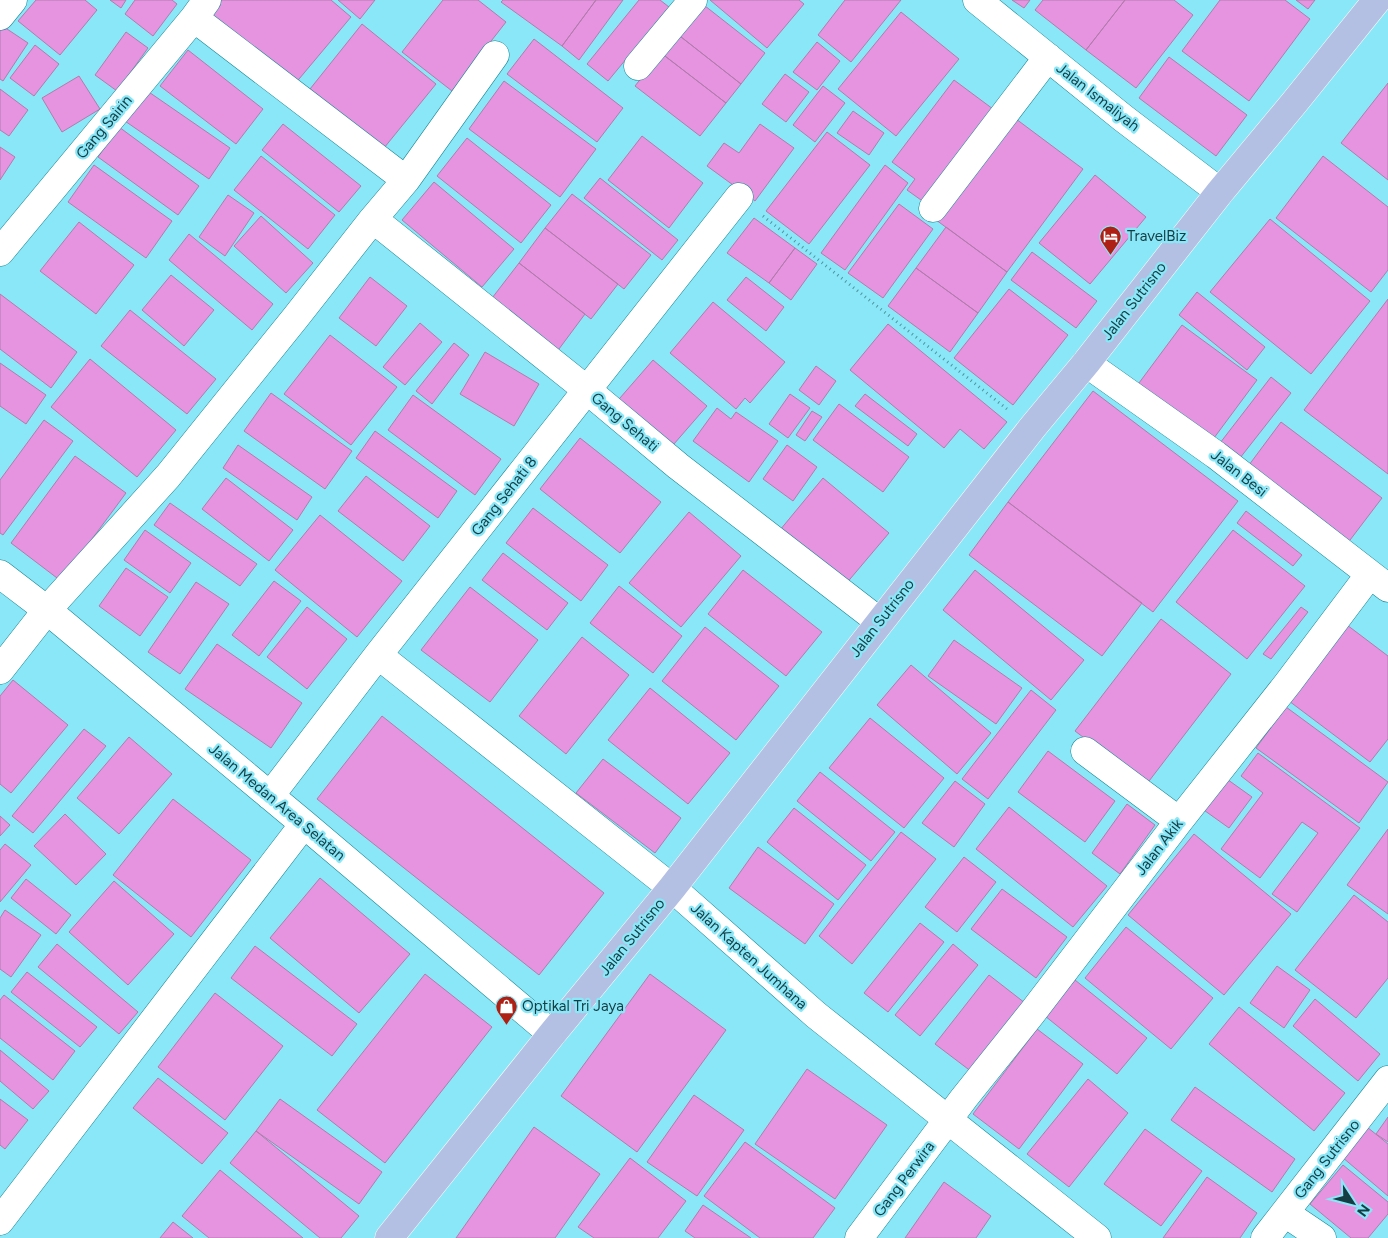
<svg xmlns="http://www.w3.org/2000/svg" width="1388" height="1238" viewBox="0 0 1388 1238" font-family="Figtree,sans-serif">
  <style>
    .building { fill: #e694e0; stroke: #b07cac }
    .lines { fill: none; stroke-linecap: round; stroke-linejoin: round }
    .minor-casing { stroke: #198594; stroke-width: 29 }
    .major-casing { stroke: #fff; stroke-width: 29 }
    .path { stroke: #50949f; stroke-width: 3; stroke-dasharray: 1 4; stroke-linecap: butt }
    .minor { stroke: #fff; stroke-width: 28 }
    .major { stroke: #b3bfe3; stroke-width: 28 }
    .labels { text-anchor: middle; dominant-baseline: central; stroke-width: 4.5; stroke-linejoin: round; paint-order: stroke }
    .street-label { font-size: 15px; fill: #153d44; stroke: #89e7f7 }
    .poi-label { font-size: 15px; fill: #153d44; stroke: #89e7f7; text-anchor: start }
  </style>
  <rect width="100%" height="100%" fill="#89e7f7"/>
  <path class="building" d="M36,0H85L97,10L60,55L18,21Z
    M110,0H126L121,8Z
    M135,0H172L177,4L153,36L125,14Z
    M219,0H331L351,17L294,85L208,13Z
    M338,0H375L360,19Z
    M443,0H478L506,22L452,91L402,52Z
    M503,0H596L562,46L501,2Z
    M596,0H623L579,60L562,46Z
    M639,0H660L669,7L608,81L587,64Z
    M710,0H799L804,4L767,48Z
    M845,0H901L851,62L818,35Z
    M1012,0H1030L1024,8Z
    M1043,0H1125L1086,50L1035,10Z
    M1125,0H1174L1193,15L1136,88L1086,50Z
    M1220,0H1285L1310,19L1249,101L1182,51Z
    M1296,0H1315L1308,9Z
    M700,2L765,53L741,84L676,33Z
    M901,12L959,59L896,136L838,89Z
    M362,24L436,84L384,148L310,89Z
    M1,25L28,43L3,81L0,79V27Z
    M126,32L148,48L117,91L95,75Z
    M676,33L741,84L726,103L661,53Z
    M534,39L623,108L597,142L507,74Z
    M817,42L840,61L817,90L793,72Z
    M35,45L59,64L34,96L10,78Z
    M188,50L263,109L236,144L160,86Z
    M661,53L726,103L700,136L635,86Z
    M1169,57L1247,115L1216,156L1139,98Z
    M785,74L809,92L786,122L762,104Z
    M79,76L100,109L62,132L42,98Z
    M954,80L997,112L928,205L907,190L915,179L892,162Z
    M504,81L596,149L560,197L469,129Z
    M1388,83V180L1341,143Z
    M823,86L845,103L815,142L793,125Z
    M143,88L230,148L209,179L122,119Z
    M0,89L28,110L9,136L0,130Z
    M853,111L884,133L869,155L837,133Z
    M1008,113L1083,169L1007,272L932,217Z
    M283,124L361,186L339,212L262,150Z
    M760,124L794,148L755,201L707,166L724,143L739,153Z
    M119,127L199,186L178,215L98,157Z
    M827,132L870,165L809,244L766,211Z
    M642,136L703,183L669,228L608,180Z
    M467,138L551,205L521,243L437,176Z
    M0,147L15,157L0,180Z
    M261,156L335,215L308,249L234,190Z
    M1323,156L1388,207V270L1371,292L1276,218Z
    M94,165L172,221L146,258L68,202Z
    M885,165L908,183L845,270L821,253Z
    M1095,175L1146,217L1090,284L1039,243Z
    M600,178L678,240L662,260L584,198Z
    M434,182L514,249L482,287L402,220Z
    M572,194L651,255L624,289L545,228Z
    M228,195L254,213L225,256L199,237Z
    M899,204L933,229L883,298L848,273Z
    M261,216L313,263L286,293L234,246Z
    M754,218L795,248L769,283L727,253Z
    M1270,219L1370,301L1311,374L1210,292Z
    M79,222L134,265L96,314L40,271Z
    M946,227L1007,272L978,313L916,268Z
    M545,228L618,284L591,319L519,263Z
    M189,234L273,304L252,330L169,260Z
    M795,248L817,264L791,300L769,283Z
    M1032,252L1097,301L1076,328L1011,280Z
    M519,263L585,314L556,353L489,302Z
    M916,268L978,313L950,352L888,306Z
    M171,275L214,310L184,346L142,310Z
    M370,277L407,306L376,346L339,318Z
    M746,277L784,307L766,331L727,300Z
    M1009,289L1068,335L1013,405L954,358Z
    M1197,292L1265,347L1247,370L1179,315Z
    M0,294L77,352L51,388L0,349Z
    M1388,299V474L1304,410Z
    M713,302L785,362L750,403L745,398L736,409L670,353Z
    M130,310L216,379L187,414L101,346Z
    M420,323L442,342L405,385L383,367Z
    M888,324L1007,422L984,449L960,429L944,448L850,370Z
    M1182,325L1257,380L1211,442L1136,387Z
    M330,335L397,387L351,445L284,394Z
    M454,343L469,355L432,404L416,391Z
    M485,352L539,384L514,426L460,394Z
    M90,359L176,430L137,477L51,407Z
    M653,360L707,406L667,452L613,406Z
    M0,363L46,395L26,424L0,406Z
    M816,366L836,381L819,405L799,390Z
    M1271,377L1291,393L1240,458L1220,443Z
    M1093,391L1238,501L1153,612L1008,502Z
    M271,393L352,451L325,489L244,431Z
    M790,394L810,408L788,438L769,424Z
    M865,394L917,434L908,446L855,406Z
    M413,395L501,459L475,495L388,430Z
    M839,404L909,457L883,492L813,440Z
    M717,408L731,419L736,412L778,441L749,482L693,441Z
    M812,411L822,417L805,441L796,435Z
    M44,420L73,441L3,535L0,533V480Z
    M1281,422L1382,498L1347,544L1246,469Z
    M375,431L457,491L438,518L356,458Z
    M580,438L661,502L620,553L540,489Z
    M238,445L312,497L297,520L223,468Z
    M787,445L817,467L793,501L763,479Z
    M75,456L126,493L61,581L11,543Z
    M366,476L430,526L403,561L338,511Z
    M226,478L293,530L269,561L202,509Z
    M823,478L889,533L845,585L780,530Z
    M1008,502L1142,603L1102,656L969,555Z
    M170,503L257,564L240,586L154,525Z
    M533,508L608,565L581,601L506,543Z
    M1246,511L1302,555L1293,566L1237,523Z
    M689,512L741,556L681,627L629,583Z
    M320,515L402,581L357,637L275,570Z
    M145,530L191,563L170,593L124,560Z
    M1233,530L1305,586L1247,659L1176,602Z
    M503,553L568,603L547,630L482,580Z
    M126,568L168,597L140,636L99,606Z
    M743,570L822,632L786,676L708,614Z
    M975,570L1084,660L1051,700L943,610Z
    M274,581L301,601L259,656L232,635Z
    M196,582L229,604L180,674L148,652Z
    M619,586L682,636L653,673L590,623Z
    M470,587L538,640L490,702L421,650Z
    M307,607L347,639L307,689L267,657Z
    M1301,607L1308,612L1271,659L1263,654Z
    M1161,619L1231,674L1146,785L1075,731Z
    M1347,625L1388,656V739L1370,762L1289,701Z
    M705,627L779,686L736,740L662,681Z
    M582,637L629,675L566,754L519,716Z
    M954,640L1022,688L996,724L928,676Z
    M217,644L302,703L271,748L185,689Z
    M911,665L991,733L957,774L877,705Z
    M13,680L68,725L11,793L0,784V696Z
    M650,688L730,753L688,804L608,740Z
    M1031,690L1056,710L988,799L962,779Z
    M1286,707L1388,782L1359,823L1256,748Z
    M382,716L604,893L539,975L317,799Z
    M870,718L944,778L904,828L829,768Z
    M84,729L106,746L33,833L12,816Z
    M129,737L172,774L119,834L77,798Z
    M1048,751L1115,801L1085,842L1018,792Z
    M1258,753L1360,828L1297,912L1272,894L1318,833L1302,822L1260,878L1221,849L1263,793L1241,776Z
    M603,759L681,818L655,853L576,793Z
    M820,772L895,832L871,861L797,801Z
    M1224,777L1252,797L1229,828L1201,808Z
    M955,781L985,804L954,847L922,823Z
    M173,799L251,860L191,937L113,875Z
    M1127,804L1155,825L1120,874L1092,853Z
    M1009,807L1107,886L1073,927L976,849Z
    M794,808L866,865L838,900L767,842Z
    M65,814L106,854L76,885L34,846Z
    M0,816L10,825L0,836Z
    M1388,829V914L1347,885Z
    M901,832L936,859L852,964L819,936Z
    M1194,834L1291,914L1224,995L1128,915Z
    M5,844L31,865L0,902V850Z
    M758,847L834,904L805,944L729,888Z
    M964,857L996,882L957,932L925,907Z
    M320,878L410,954L359,1013L270,938Z
    M26,879L71,915L56,934L11,898Z
    M114,881L174,934L128,985L69,932Z
    M1002,889L1067,937L1036,978L971,929Z
    M1354,895L1388,922V978L1356,1018L1295,970Z
    M5,910L41,935L11,977L0,969V918Z
    M920,923L944,942L888,1012L864,993Z
    M1126,927L1213,998L1171,1049L1085,978Z
    M57,944L138,1012L119,1034L38,967Z
    M953,944L978,965L920,1036L895,1015Z
    M255,946L357,1024L332,1056L231,978Z
    M1277,966L1310,990L1284,1028L1250,1003Z
    M27,972L97,1027L80,1047L11,992Z
    M425,974L492,1027L385,1163L317,1110Z
    M650,974L726,1030L637,1152L561,1096Z
    M989,975L1025,1003L972,1072L935,1044Z
    M1075,980L1147,1038L1117,1074L1045,1016Z
    M215,993L283,1046L225,1120L158,1067Z
    M4,995L75,1051L53,1080L0,1038V1000Z
    M1315,999L1380,1054L1358,1081L1293,1026Z
    M1239,1007L1345,1093L1314,1131L1209,1044Z
    M1037,1029L1083,1064L1019,1149L973,1114Z
    M0,1050L49,1091L33,1109L0,1081Z
    M807,1069L887,1125L835,1199L755,1144Z
    M158,1078L228,1133L202,1164L133,1108Z
    M1088,1079L1128,1113L1069,1187L1027,1154Z
    M1195,1087L1295,1159L1272,1192L1171,1120Z
    M694,1095L744,1130L697,1196L647,1162Z
    M0,1099L28,1120L5,1149L0,1145Z
    M280,1099L382,1172L359,1204L256,1131Z
    M1388,1117V1142L1376,1134Z
    M534,1127L600,1174L555,1238H456Z
    M1367,1127L1388,1144V1196L1342,1157Z
    M1145,1129L1202,1171L1161,1226L1104,1184Z
    M256,1131L359,1216L341,1238H320L230,1163Z
    M745,1142L835,1208L813,1238H760L704,1196Z
    M630,1158L686,1201L658,1238H594L578,1227Z
    M1343,1165L1388,1202V1214L1368,1238H1351L1310,1204Z
    M220,1170L303,1238H209L182,1216Z
    M1207,1177L1257,1213L1240,1238H1163Z
    M944,1182L991,1216L976,1238H905Z
    M703,1205L751,1238H695L685,1231Z
    M173,1222L193,1238H160Z"/>
  <g class="lines">
    <defs>
      <path id="minor" d="M977,0L1123,118L1220,192
        M0,16L13,0
        M194,18L406,180
        M638,66L693,0
        M933,208L1048,57
        M373,219L587,390L678,466L880,622
        M0,252L194,18L207,0
        M1086,363L1216,455L1388,588
        M0,574L47,610L304,824L552,1034
        M378,655L672,888L816,1015L1097,1238
        M0,670L47,610L168,476L296,317L373,219L406,180L495,55
        M1085,751L1179,821
        M270,796L378,655L739,197
        M1285,1213L1322,1238
        M0,1221L304,824
        M859,1238L964,1098L1032,1013L1179,821L1288,683L1370,574
        M1265,1238L1388,1080"/>
      <path id="major" d="M389,1238L552,1034L672,888L1032,428L1086,363L1220,192L1294,103L1377,0"/>
    </defs>
    <use href="#minor" class="minor-casing"/>
    <use href="#major" class="major-casing"/>
    <path class="path" d="M763,216L1007,409"/>
    <use href="#minor" class="minor"/>
    <use href="#major" class="major"/>
  </g>
  <defs>
    <symbol id="hotel-pin" viewBox="-11 -11 22 30"><path d="M0 17L-7.5 6A9.5 9.5 0 1 1 7.5 6Z" fill="#ae1f14" stroke="#89e7f7"/><path d="M-6-4.5h1.5V1H6V5H4.5V3h-9V5H-6ZM-4 0a1.8 1.8 0 1 1 3.6 0ZM.5 0V-2.5h3Q6-2.5 6 0Z" fill="#fff"/></symbol>
    <symbol id="shop-pin" viewBox="-11 -11 22 30"><path d="M0 17L-7.5 6A9.5 9.5 0 1 1 7.5 6Z" fill="#ae1f14" stroke="#89e7f7"/><path d="M-5-2.5h2.3a2.7 3.5 0 0 1 5.4 0H5L5.5 6h-11ZM-1.5-2.5h3a1.5 2.3 0 0 0-3 0Z" fill="#fff"/></symbol>
  </defs>
  <g fill-rule="evenodd">
    <use href="#hotel-pin" x="1098" y="224" width="25" height="34"/>
    <use href="#shop-pin" x="494" y="994" width="25" height="34"/>
  </g>
  <g class="labels">
    <g class="street-label">
      <text transform="translate(1098 97) rotate(38)">Jalan Ismaliyah</text>
      <text transform="translate(104 127) rotate(-50)">Gang Sairin</text>
      <text transform="translate(1134 301) rotate(-52)">Jalan Sutrisno</text>
      <text transform="translate(625 422) rotate(40)">Gang Sehati</text>
      <text transform="translate(1239 473) rotate(38)">Jalan Besi</text>
      <text transform="translate(504 496) rotate(-52)">Gang Sehati 8</text>
      <text transform="translate(882 618) rotate(-52)">Jalan Sutrisno</text>
      <text transform="translate(277 802) rotate(40)">Jalan Medan Area Selatan</text>
      <text transform="translate(1159 847) rotate(-52)">Jalan Akik</text>
      <text transform="translate(632 937) rotate(-51)">Jalan Sutrisno</text>
      <text transform="translate(749 956) rotate(42)">Jalan Kapten Jumhana</text>
      <text transform="translate(1327 1159) rotate(-52)">Gang Sutrisno</text>
      <text transform="translate(904 1179) rotate(-53)">Gang Perwira</text>
    </g>
    <g class="poi-label">
      <text x="1127" y="236">TravelBiz</text>
      <text x="522" y="1006">Optikal Tri Jaya</text>
    </g>
  </g>
  <g transform="translate(1353 1203) rotate(126)" stroke="#89e7f7" stroke-width="4" paint-order="stroke">
  <path d="M0-4L9 19L0 12L-9 19Z" fill="#153d44"/>
  <text y="-8" font-size="14" font-weight="bold" text-anchor="middle" fill="#153d44">N</text>
  </g>
</svg>
